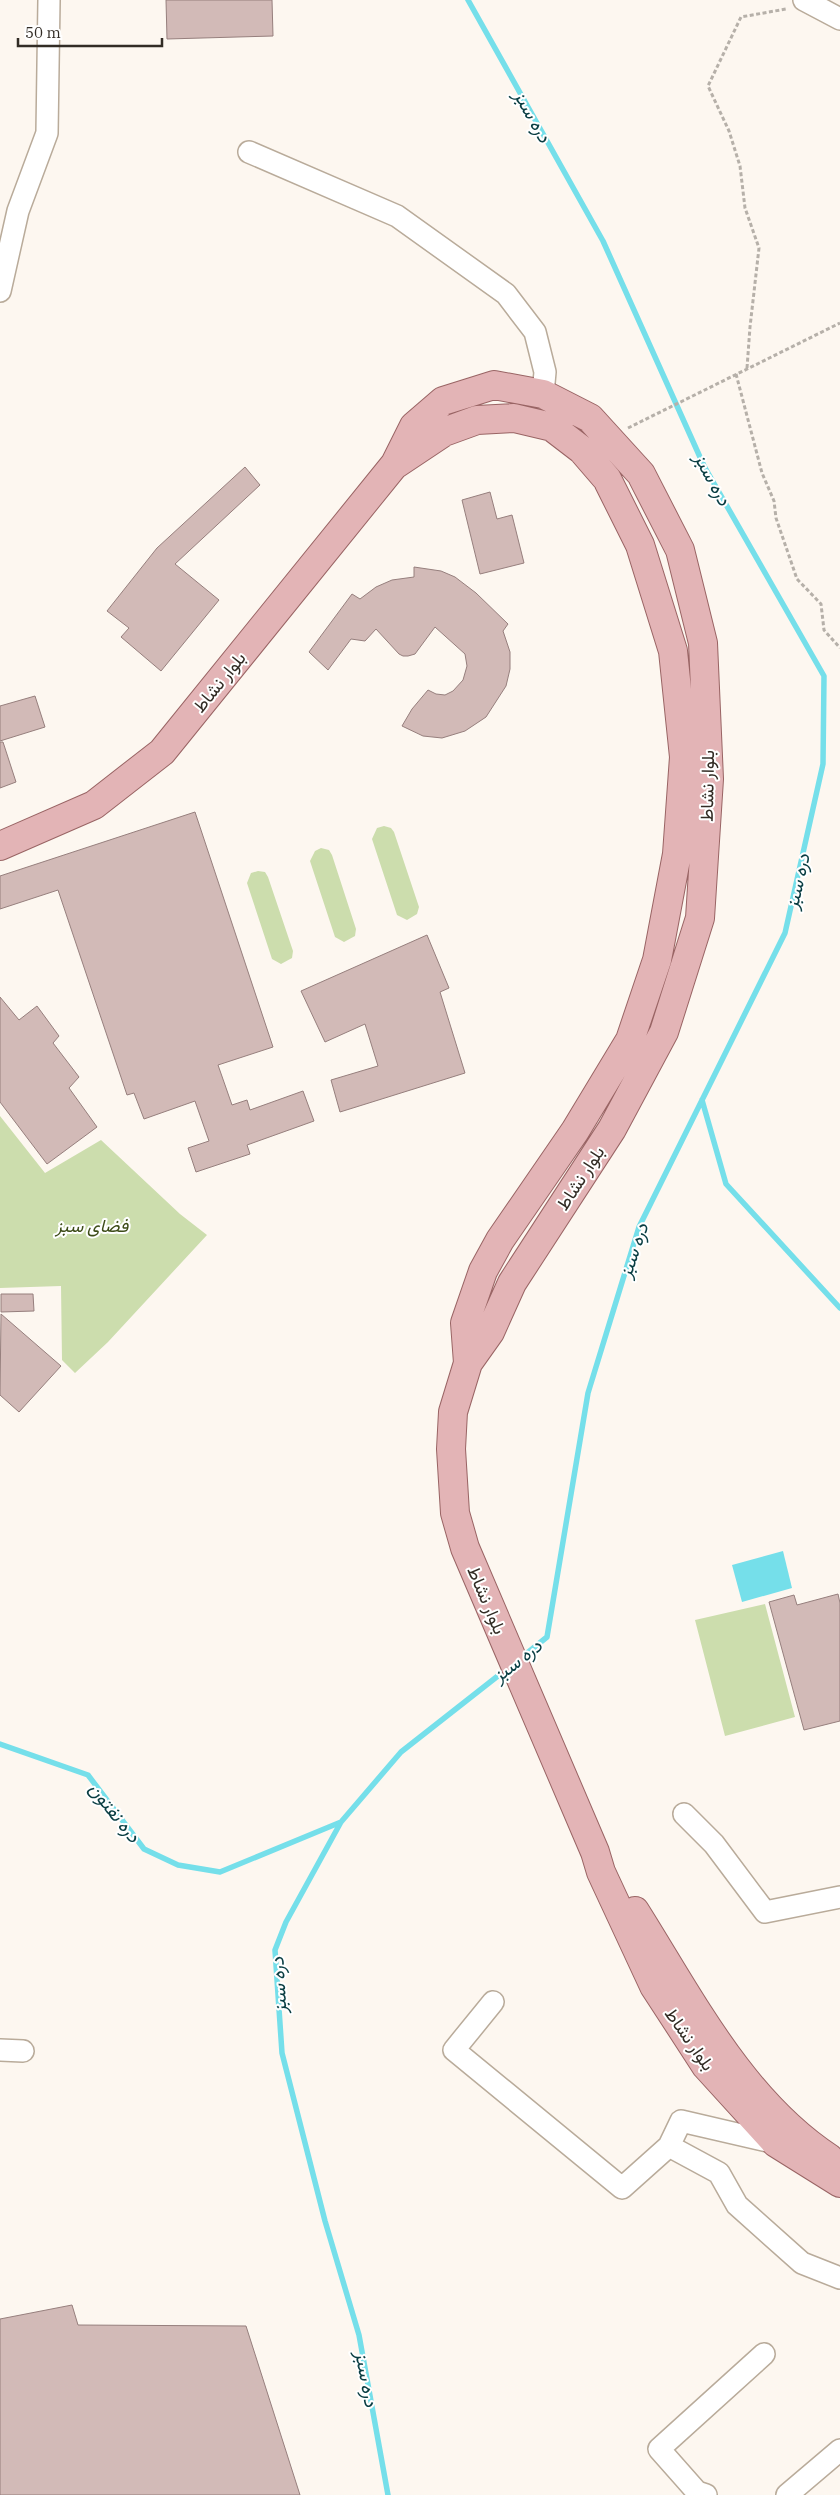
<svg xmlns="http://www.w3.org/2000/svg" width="840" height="2495" viewBox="0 0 840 2495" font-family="'IBM Plex Serif',Vazirmatn,serif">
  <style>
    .green { fill: #ccddad }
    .water { fill: #75dfea }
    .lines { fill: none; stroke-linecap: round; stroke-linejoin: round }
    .stream { stroke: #75dfea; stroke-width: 5.5 }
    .building { fill: #d2bab7; stroke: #967f7d }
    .minor-casing { stroke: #b9ab9a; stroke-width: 24 }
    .major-casing { stroke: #996464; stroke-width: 30 }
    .path { stroke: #b6b0a9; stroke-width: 3; stroke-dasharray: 4 2.5; stroke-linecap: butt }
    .minor { stroke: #fff; stroke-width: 21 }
    .major { stroke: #e3b4b6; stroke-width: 28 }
    .labels { text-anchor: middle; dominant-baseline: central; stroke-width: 4; stroke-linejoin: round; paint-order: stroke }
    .street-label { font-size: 18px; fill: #322c25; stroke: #fff }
    .park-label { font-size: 18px; font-style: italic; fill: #3d4c18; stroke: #fff }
    .water-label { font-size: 19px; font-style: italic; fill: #093d42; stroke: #fff }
  </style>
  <rect width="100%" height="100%" fill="#fdf7f0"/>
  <path class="green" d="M384,826L391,828L394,832L419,907L417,914L407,920L397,915L372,839L377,828Z
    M321,848L329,850L332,855L356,929L355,936L344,942L335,937L310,861L315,851Z
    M258,871L265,872L268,877L293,951L292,958L281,964L272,959L247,883L251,873Z
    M0,1116L45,1173L101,1140L180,1214L207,1235L108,1342L75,1373L62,1360L61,1286L0,1288Z
    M765,1604L795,1717L725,1736L695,1620Z"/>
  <path class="water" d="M783,1551L792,1588L742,1602L732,1565Z"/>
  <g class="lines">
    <path class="stream" d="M468,0L603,241L704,466L824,676L823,764L785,933L639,1227L588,1393L547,1637L521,1658
      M702,1100L726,1184L840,1308
      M0,1744L88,1775L144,1849L178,1865L220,1872L341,1822
      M388,2495L359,2335L325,2221L282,2053L275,1950L286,1922L341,1822L401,1752L508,1668"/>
  </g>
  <path class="building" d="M166,0H272L273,36L167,39Z
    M245,467L260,485L175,564L219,600L161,671L121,637L129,628L107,611L157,548Z
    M490,492L497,519L512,515L524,563L480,574L462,500Z
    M414,567L441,571L455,577L476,593L508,624L503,631L510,652V669L506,686L486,717L465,731L442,738L423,736L402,726L412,709L428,690L436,694L445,695L453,691L463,680L467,666L465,654L435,627L415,654L408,656H403L399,654L376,629L365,641L351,639L328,670L309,652L352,594L360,599L376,587L392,580L414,577Z
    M35,696L45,727L0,741V706Z
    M0,742H3L16,782L0,788Z
    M195,812L273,1047L218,1065L232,1105L247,1100L250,1110L303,1091L314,1121L247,1145L250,1154L196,1172L188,1148L209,1141L195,1101L144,1119L134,1093L127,1095L58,890L0,909V876Z
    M427,935L449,988L440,992L465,1073L340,1112L331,1080L378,1066L365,1024L325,1042L301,991Z
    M0,997L19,1020L37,1006L59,1036L53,1043L79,1077L69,1088L97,1127L47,1164L0,1102Z
    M1,1294H33L34,1311L1,1312Z
    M1,1314L61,1366L19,1412L0,1395Z
    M838,1594L840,1603V1721L804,1730L769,1602L794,1595L797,1605Z
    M72,2305L78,2325L246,2326L300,2495H0V2319Z"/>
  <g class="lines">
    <defs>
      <path id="minor" d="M804,0L840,19
        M249,152L397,216L506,294L535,332L545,372L543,394
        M0,291L18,211L47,133L49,0
        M684,1814L714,1844L765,1912L840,1897
        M493,2002L454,2050L622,2188L669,2146L681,2121L776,2143
        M0,2050L23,2051
        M669,2146L719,2173L737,2205L802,2263L840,2278
        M706,2495L697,2492L659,2449L764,2354
        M787,2495L840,2450"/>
      <path id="major" d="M396,464L444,432L477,420L514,418L552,427L582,450L607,479L640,545L673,651L684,757L677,854L657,960L630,1040L575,1131L500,1240L483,1271L465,1323L468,1363
        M0,846L94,805L162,752L395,464L414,426L443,401L494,385L543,394L590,418L641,474L680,550L703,643L709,779L700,918L664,1032L612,1129L512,1283L490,1332L468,1363L453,1412L451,1449L455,1513L465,1548L595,1852L601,1872L654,1986L706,2066L776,2143L840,2183
        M635,1911C690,1998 741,2100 829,2158"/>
    </defs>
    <use href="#minor" class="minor-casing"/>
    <use href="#major" class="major-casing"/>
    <path class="path" d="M747,368L750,327L759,248L745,208L740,166L729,131L708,86L741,17L786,9
      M736,374L762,473L774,501L776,518L797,579L821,604L824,630L840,648
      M628,428L840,323"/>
    <use href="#minor" class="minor"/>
    <use href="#major" class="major"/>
  </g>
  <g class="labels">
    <g class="street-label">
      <text transform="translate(219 682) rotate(-51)">بلوار نشاط</text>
      <text transform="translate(707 786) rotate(-89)">بلوار نشاط</text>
      <text transform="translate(580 1178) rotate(-57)">بلوار نشاط</text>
      <text transform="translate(487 1600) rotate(67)">بلوار نشاط</text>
      <text transform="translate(690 2039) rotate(55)">بلوار نشاط</text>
    </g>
    <g class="park-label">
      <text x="92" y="1225">فضای سبز</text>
    </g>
    <g class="water-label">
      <text transform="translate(533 116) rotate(61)">دره سبز</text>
      <text transform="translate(713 479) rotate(62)">دره سبز</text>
      <text transform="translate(797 881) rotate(-77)">دره سبز</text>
      <text transform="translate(633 1250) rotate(-71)">دره سبز</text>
      <text transform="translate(517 1660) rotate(-38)">دره سبز</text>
      <text transform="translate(115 1812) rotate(52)">دره نفتون</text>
      <text transform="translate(278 1985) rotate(-93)">دره سبز</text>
      <text transform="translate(367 2379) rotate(80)">دره سبز</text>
    </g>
  </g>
  <path d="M18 38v8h144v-8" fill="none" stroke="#322c25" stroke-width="2.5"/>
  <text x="25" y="38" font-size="15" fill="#322c25" stroke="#ffffff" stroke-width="4" paint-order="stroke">50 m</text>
</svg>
